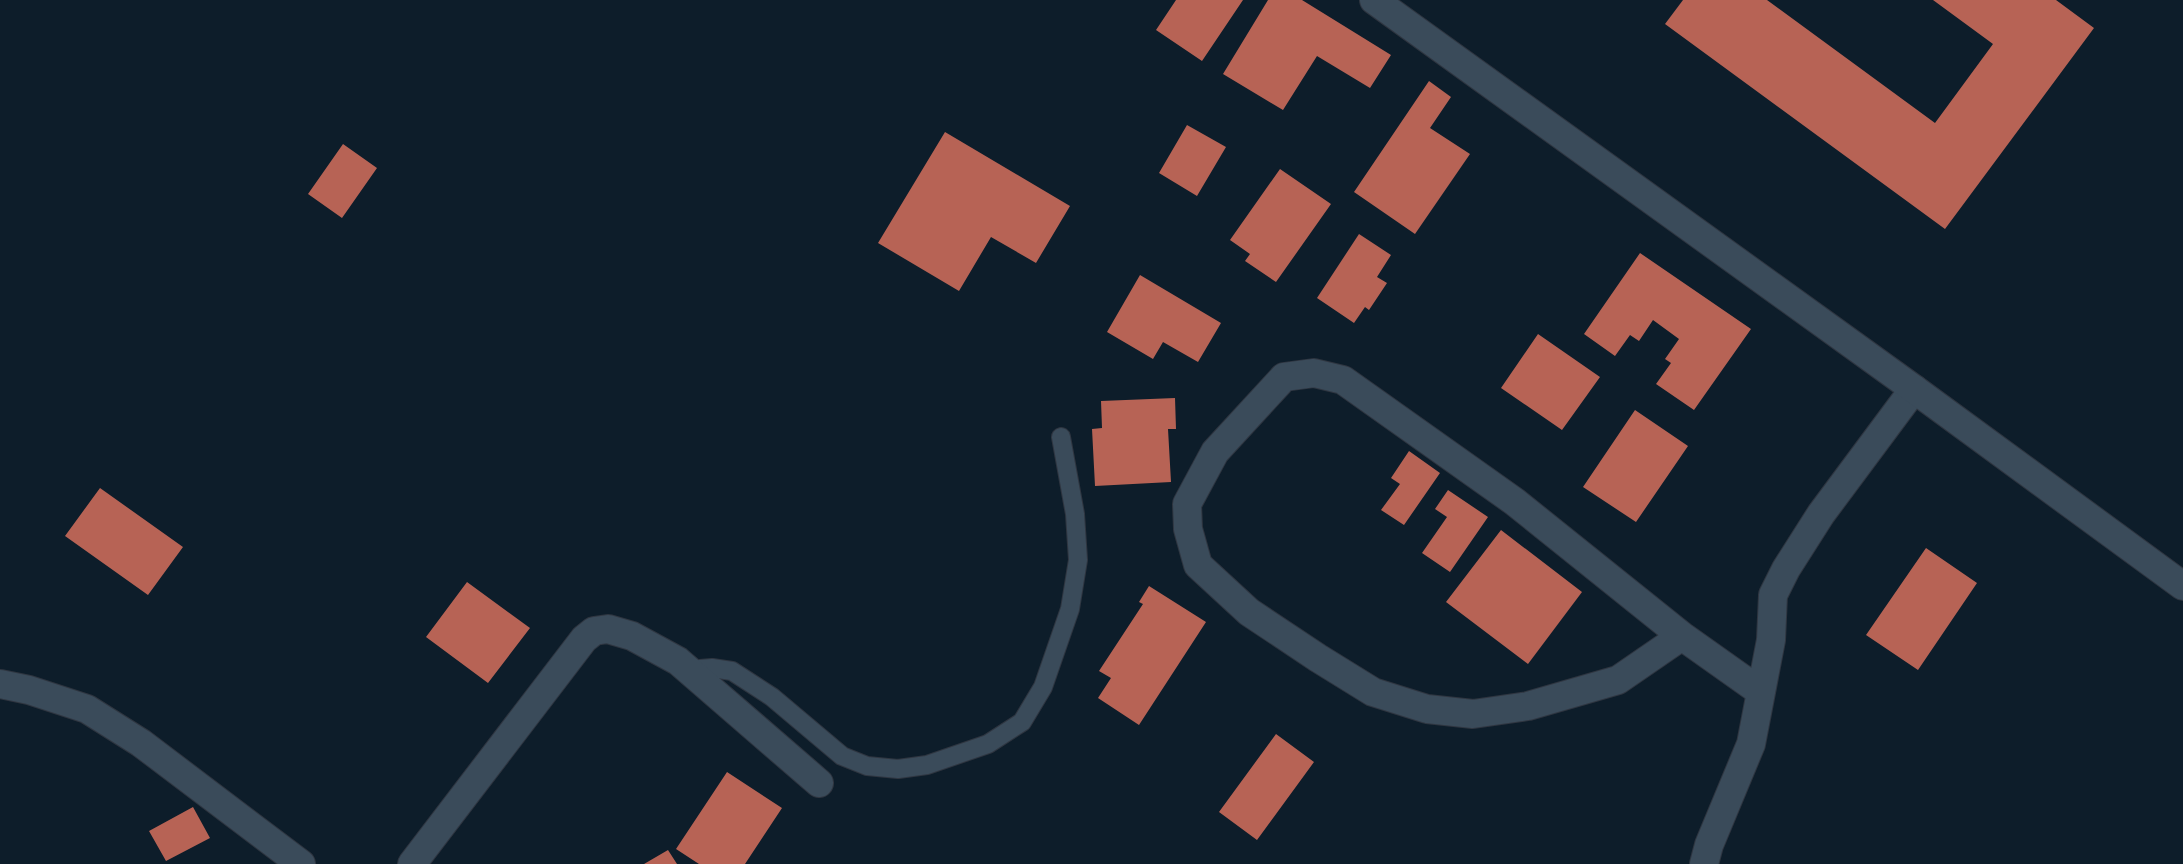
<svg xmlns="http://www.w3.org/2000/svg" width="2183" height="864" viewBox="0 0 2183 864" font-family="Overpass,sans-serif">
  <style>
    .building { fill: #b76355 }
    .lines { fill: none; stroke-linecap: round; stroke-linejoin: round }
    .service-casing { stroke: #2f3641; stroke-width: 20 }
    .minor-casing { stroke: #2f3641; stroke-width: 30 }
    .secondary-casing { stroke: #2f3641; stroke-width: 30 }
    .service { stroke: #3a4b5a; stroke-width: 18 }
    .minor { stroke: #3a4b5a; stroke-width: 28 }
    .secondary { stroke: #3a4b5a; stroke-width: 28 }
  </style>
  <rect width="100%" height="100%" fill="#0d1d2a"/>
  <path class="building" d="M1176,0H1243L1202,61L1156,30Z
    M1268,0H1302L1391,55L1370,88L1317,56L1283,110L1223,74Z
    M1683,0H1767L1935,123L1993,44L1933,0H2056L2094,28L1945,229L1665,24Z
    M1429,81L1451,97L1430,128L1470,154L1415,234L1354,192Z
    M1187,125L1226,147L1197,196L1159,173Z
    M945,132L1070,206L1036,263L991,237L959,291L878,243Z
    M343,144L377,168L342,218L308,194Z
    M1280,169L1331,204L1276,282L1245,261L1250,254L1230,240Z
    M1359,234L1391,255L1377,277L1387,283L1369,310L1365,307L1354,323L1317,298Z
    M1640,253L1751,329L1694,410L1656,384L1671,363L1665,359L1679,339L1653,320L1639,341L1630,335L1615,356L1584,334Z
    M1140,275L1221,323L1198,362L1163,342L1153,359L1107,332Z
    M1538,334L1600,377L1562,430L1501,388Z
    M1175,398L1176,429H1168L1171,482L1095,486L1092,429L1102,428L1101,401Z
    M1635,410L1688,446L1636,522L1583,487Z
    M1409,451L1440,473L1404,525L1381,510L1400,484L1391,478Z
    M100,488L183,547L148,595L65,536Z
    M1448,490L1488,517L1450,572L1422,553L1447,517L1435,509Z
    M1501,530L1582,592L1528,664L1446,602Z
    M1926,548L1977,583L1918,670L1866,635Z
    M467,582L530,628L488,683L426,637Z
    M1149,586L1206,622L1139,725L1098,698L1111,678L1099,671L1143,604L1139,602Z
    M1276,734L1314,762L1257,840L1219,812Z
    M727,772L782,808L745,864H699L676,849Z
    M193,807L210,838L166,861L149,831Z
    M668,850L677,864H644Z"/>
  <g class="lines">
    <defs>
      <path id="service" d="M688,670L712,668L732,671L772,697L842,756L867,766L898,769L927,765L988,744L1022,722L1043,687L1070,609L1078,560L1075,514L1061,437"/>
      <path id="minor" d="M1682,636L1618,680L1528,706L1473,714L1427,709L1373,692L1318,658L1249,612L1198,565L1188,529L1187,504L1215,452L1284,377L1314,373L1343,380L1515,502L1682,636L1761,692
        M0,684L29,690L87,709L141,743L301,864
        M412,864L584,639L594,631L608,629L632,636L678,661L819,783
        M1704,864L1709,845L1751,744L1771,640L1773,595L1786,569L1821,514L1914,389"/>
      <path id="secondary" d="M1374,0L1914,389L2183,586"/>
    </defs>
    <use href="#service" class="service-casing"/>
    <use href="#minor" class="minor-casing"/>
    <use href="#secondary" class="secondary-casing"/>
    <use href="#service" class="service"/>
    <use href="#minor" class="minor"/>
    <use href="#secondary" class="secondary"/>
  </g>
</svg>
